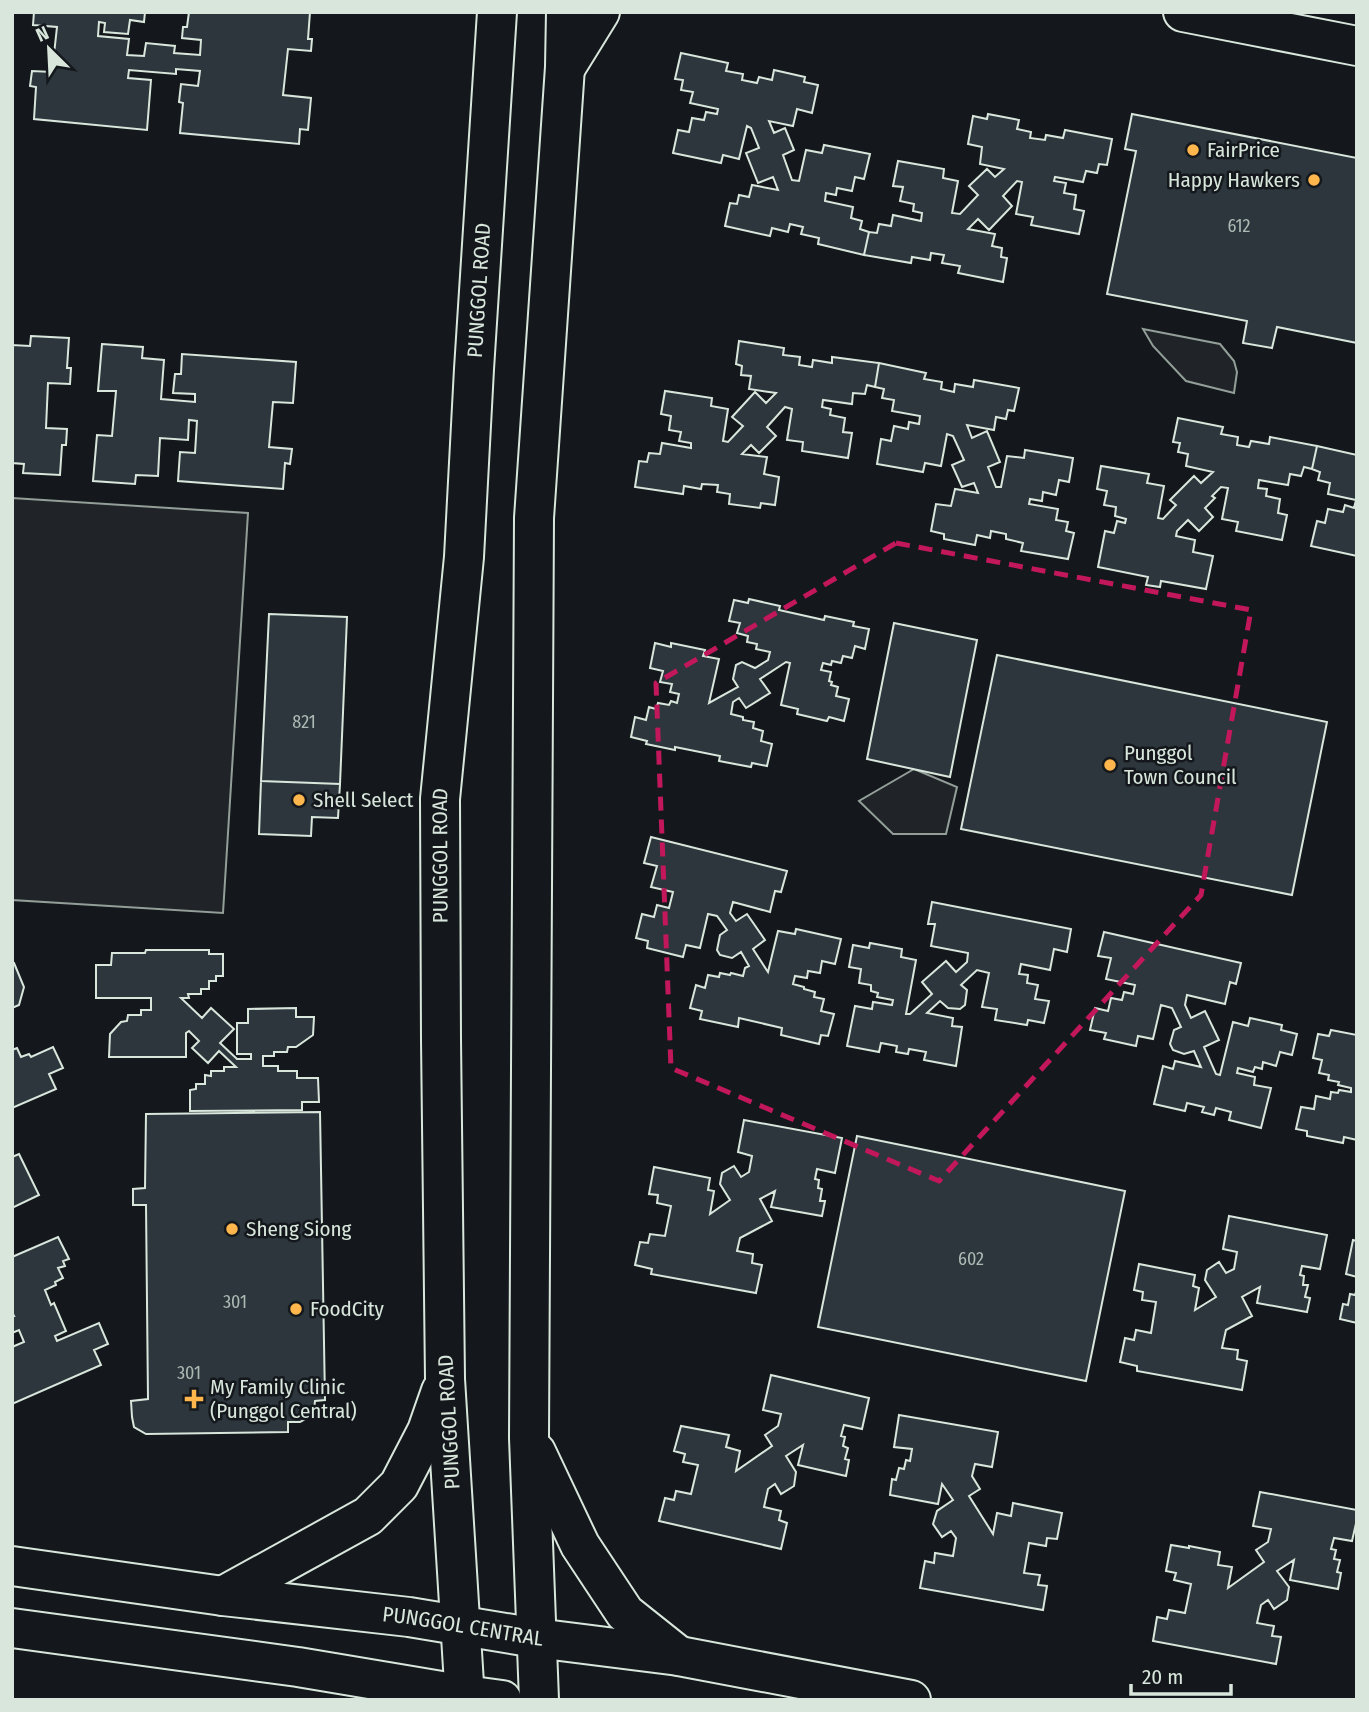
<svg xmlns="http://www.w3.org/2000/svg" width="1369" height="1712" viewBox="0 0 1369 1712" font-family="'Fira Sans Condensed',sans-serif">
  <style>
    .green { fill: #202428; stroke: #939e99; stroke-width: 2 }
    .building { fill: #2c363c; stroke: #d8e6dc; stroke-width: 2 }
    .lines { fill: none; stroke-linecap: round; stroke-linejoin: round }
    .secondary-casing { stroke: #d8e6dc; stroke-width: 42 }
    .secondary { stroke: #14181c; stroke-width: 38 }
    .marked { fill: none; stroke: #c2185b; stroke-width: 5; stroke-dasharray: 14 9; stroke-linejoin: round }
    .poi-dot { fill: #ffb74d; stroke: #14181c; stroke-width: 2.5 }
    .labels { text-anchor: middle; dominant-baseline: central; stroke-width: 5; stroke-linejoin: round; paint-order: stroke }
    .number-label { font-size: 18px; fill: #adbab4 }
    .poi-label { font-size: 21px; fill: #d8e6dc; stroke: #14181c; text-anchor: start }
    .street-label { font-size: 21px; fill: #d8e6dc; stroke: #14181c }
  </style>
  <rect width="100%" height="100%" fill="#14181c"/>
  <path class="green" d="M1143,329L1220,344L1234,361L1237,372L1234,393L1186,381L1153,346Z
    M12,498L248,513L223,913L12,900Z
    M914,769L957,787L946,834H893L859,801Z"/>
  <path class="building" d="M34,12H145L144,22L130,20L128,34L104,32L105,23L99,22L98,36L129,39L127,55L144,56L146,43L175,46L174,53L200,55L201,40L182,38L183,27H187L189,12H310L308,39H312L311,51L288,49L283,95L311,98L308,130L300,129L299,144L180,133L183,103L179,102L181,84L198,86L200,71L176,69V74L129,70L128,78L151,80L147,130L34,119L36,87L30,86L32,71L52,72L57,27L33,25Z
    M681,53L728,63L726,71L743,74L742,80L757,83L759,77L772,80L774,70L805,77L804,82L818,85L812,113L797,109L793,126L769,121L774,133L785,128L794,150L783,155L792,180L799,181L806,150L822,153L824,145L870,154L864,179L855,177L852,191L837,188L836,195L826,193L825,201L853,207L851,218L862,221L860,229L869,232L864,255L818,244L819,238L801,234L803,227L790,224L788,232L772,228L770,236L725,226L730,203L737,204L739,195L749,197L752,185L778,190L773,177L758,183L746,153L759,148L751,128L747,126L739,159L723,155L721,163L673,153L678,130L689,132L692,118L704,120L706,112L717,114L718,109L690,103L693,92L681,90L683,80L675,79Z
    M988,114L1019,120L1017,129L1031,132L1030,138L1045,140L1046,135L1063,138L1065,130L1112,139L1107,165L1099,164L1097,173L1086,171L1083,182L1055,177L1054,181L1066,183L1064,193L1076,195L1074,209L1084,211L1079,234L1031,225L1033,217L1016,214L1022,182L1017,181L1003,196L1012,206L989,230L978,219L968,229L995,234L992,246L1002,248L1001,257L1007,258L1003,282L958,273L960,266L942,263L944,255L931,253L930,260L912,257L911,263L864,255L869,232L877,233L879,224L891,226L893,215L921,221L922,213L913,211L914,204L900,201L903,187L893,186L898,161L944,169L943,178L958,181L952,213L960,214L978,195L969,186L987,169L995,177L1004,169L980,164L982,147L968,144L973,116L987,119Z
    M1132,114L1357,158V343L1277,327L1272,348L1243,343L1247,321L1107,294L1136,151L1125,149Z
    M31,336L69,338L67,368H71L70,384L48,383L46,428L67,429L66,445H62L60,475L23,473L24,464L12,463V345L30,346Z
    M739,341L784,348L783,355L800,357L799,365L812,367L813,360L832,363V357L879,363L875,387L867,385L865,394L853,393L852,404L823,400L822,407L831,409L830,415L845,418L843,432L852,433L848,458L802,451L803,442L787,440L792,409L785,407L767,427L776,436L759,453L751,445L742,454L767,457L764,474L779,477L775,505L761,503L760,508L729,504L730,494L717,492L718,485L702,484L701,489L684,486L683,494L635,487L639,461L647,462L649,453L660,454L662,443L691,448V443L679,441L681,432L669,430L671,416L661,414L665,391L712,398L711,406L728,409L723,441L728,442L743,426L732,417L755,392L766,403L776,393L749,389L751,376L741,375L742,366L736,364Z
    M102,344L143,347L142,358L164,360L161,399L195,402V394L173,393L175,374H181L182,354L296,362L293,403L273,402L269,447L292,449L290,464L285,463L283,489L178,481L180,452L195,453L197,421L189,420L188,440L160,438L158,476L136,475L135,484L93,481L97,435L112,436L116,391H98Z
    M879,363L926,373L924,379L942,382L941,389L954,392L955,384L973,387L974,380L1019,388L1014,411L1008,410L1006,419L996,417L994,430L967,425L972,438L987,431L1000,462L988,467L996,487H1001L1007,456L1024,458L1025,450L1073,458L1069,482L1059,480L1056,495L1043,492L1042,501L1030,499L1029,504L1058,509L1056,520L1068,522L1066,531L1074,533L1068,559L1021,551L1023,543L1006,539V534L991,531L990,538L977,535L975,545L944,539V534L931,531L936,504L951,506L955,489L978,493L974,483L962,487L952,465L964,460L953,436L947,434L941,466L925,463L923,472L877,464L881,439L891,441L894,426L908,429L909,422L919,424L920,416L892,411L894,400L882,398L884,389L875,387Z
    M1178,418L1223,427L1221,434L1238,437L1237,445L1249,447L1251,441L1269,444L1270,437L1317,446L1312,469L1304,467L1301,476L1290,474L1288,485L1259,480L1258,488L1267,489L1266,496L1280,499L1278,513L1287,515L1282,540L1236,531L1238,522L1222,519L1228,488L1221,487L1212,496L1215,498L1205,508L1213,517L1199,531L1188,520L1177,531L1176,536L1195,540L1193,552L1213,556L1206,589L1161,581L1160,587L1146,585L1148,577L1098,567L1105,531L1114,533L1117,521L1125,523L1126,519L1115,516L1116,507L1104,505L1107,491L1097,489L1101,466L1149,474L1147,483L1164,486L1158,518L1163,519L1176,505L1170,500L1194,476L1201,483L1213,472L1186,466L1188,454L1178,452L1180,443L1173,442Z
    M1317,446L1357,455V556L1311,546L1317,521L1325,523L1328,509L1343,512L1345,505L1354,508L1356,500L1328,494L1330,483L1318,480L1320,472L1312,469Z
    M749,599L780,606L779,610L824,620L825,616L854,622L853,626L869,629L865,649L855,646L852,658L843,656L841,663L832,661L831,665L823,663L821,670L831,672L829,681L832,682L831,685L838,687L836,696L849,699L844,721L829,717L827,721L797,714L798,709L781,705L790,663L786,662L760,679L770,693L746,708L739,698L733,702L731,714L743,717V720L754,722L753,728L763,731L761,741L772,744L767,766L752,763L751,767L719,761L720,756L675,747V750L646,744L647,741L631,737L635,717L646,720L649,707L656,709L658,703L669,705L671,701L677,703L679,694L670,692L672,684L660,682L663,671L650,668L655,643L671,647V643L705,650L703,656L719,659L709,703L738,687L733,679L736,665L742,662L755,668L768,660L770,652L756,649L757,644L747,642L748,636L737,633L740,623L729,621L734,600L748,603Z
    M269,614L347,617L340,784L261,781Z
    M894,623L977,640L950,777L867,759Z
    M997,655L1327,722L1292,895L961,829Z
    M261,781L340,784L338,818L312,817L311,836L259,834Z
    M651,837L787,871L781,892L775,891L770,912L733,902L730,913L736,921L747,914L765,940L753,949L768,972L778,931L795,934L796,929L841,939L835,964L822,961L820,973L808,971L807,978L795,976L793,984L804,987V989L815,992L814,997L824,999L821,1011L834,1014L828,1036L821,1035L819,1044L781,1035L782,1028L739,1018L738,1027L700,1019L702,1011L690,1008L696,985L705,988L708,975L719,977L720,973L730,975L731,973L743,976L745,968L749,966L741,952L732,958L720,955L717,950L720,935L727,930L717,916L708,914L700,948L686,945L683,957L647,948L648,941L636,938L642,914L654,917L657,905L669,908L673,892L651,887L657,866L644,863Z
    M932,902L1071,929L1067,952L1054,949L1050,970L1021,964L1019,974L1028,975L1027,983L1038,985L1035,999L1049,1001L1044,1023L1028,1020L1027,1025L995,1020L997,1009L982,1007L989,973L977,970L961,985L967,990L965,1005L960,1009L948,1008L940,1001L927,1013L953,1018L952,1026L962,1027L956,1066L924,1060L926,1052L909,1049L908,1054L896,1052L897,1046L881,1043L879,1052L847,1046L855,1006L872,1009L873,1002L892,1005L893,1000L877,997L878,993L871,991V985L859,983L861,969L849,967L853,945L869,948L870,943L902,949L901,957L916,960L906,1014H910L932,994L922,982L946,961L956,972L967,962L968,953L931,946L935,924H928Z
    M1104,932L1241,963L1236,984L1230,982L1225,1004L1187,995L1185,1005L1191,1018L1205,1011L1219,1040L1204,1047L1216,1074L1220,1075L1233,1022L1248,1026L1250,1018L1282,1025L1281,1030L1297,1034L1292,1055L1280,1052L1276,1066L1263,1062L1262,1069L1255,1067L1253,1072L1238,1068L1237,1073L1255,1077L1254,1085L1271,1088L1261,1128L1229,1120L1231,1112L1216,1108L1214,1115L1202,1112L1204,1107L1187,1103L1185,1111L1154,1104L1163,1066L1173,1069L1175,1061L1201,1067L1194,1051L1184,1054L1173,1050L1170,1044L1174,1030L1181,1027L1172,1008L1161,1005L1153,1039L1138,1036L1136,1046L1104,1039L1106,1033L1090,1030L1095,1008L1108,1011L1111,998L1122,1000L1124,992L1133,994L1135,985L1106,979L1111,958L1098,956Z
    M146,950H209V954H223V976H216V981H209V989H201V994H188L189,998H181L202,1018L211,1008L234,1029L220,1043L237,1059H251V1054H237V1023H248V1009L296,1008V1017H314L313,1035L296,1047H288L287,1052H274V1056H263V1066H278V1071H297V1078H318L319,1102H302V1110L190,1111V1090L196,1089V1084H205V1075L211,1076V1071H224V1067H236L219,1051L208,1063L192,1048L199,1041L189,1031L186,1033V1057H109L110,1034L121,1022L127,1021L128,1015H141V1010H151V998H96V965H111L112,953H145Z
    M14,963L24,987L19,1005L12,1008V964Z
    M1331,1030L1357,1035V1140L1344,1137L1343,1143L1307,1136V1131L1296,1129L1301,1107L1314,1109L1316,1096L1330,1099L1331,1092L1338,1093L1339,1090L1351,1092V1088L1338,1085L1339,1082L1328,1080L1329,1075L1319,1073L1322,1060L1313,1058L1318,1034L1329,1036Z
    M53,1047L63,1068L49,1074L56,1089L12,1108V1050L17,1048L21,1057L29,1054L31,1057Z
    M320,1112L325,1400L315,1401L314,1410L309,1417L300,1422H288V1432L146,1434L134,1427L132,1417L131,1401L148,1399L146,1205H133V1189L145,1188L146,1114Z
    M744,1120L842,1138L835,1173L817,1169L815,1179L819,1180L818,1188L822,1189L820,1201H825L822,1216L771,1207L775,1191L760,1199L772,1221L740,1238L737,1251L753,1254L752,1263L762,1265L756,1293L651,1274L652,1269L635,1265L640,1242L648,1243L650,1234L665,1236L671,1206L657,1203L658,1195L649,1194L654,1167L710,1178L708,1190L714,1191L710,1214L730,1200L720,1184L722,1173L734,1166L741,1177L749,1172L752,1156L738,1152Z
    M857,1136L1125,1191L1086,1381L818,1327Z
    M19,1154L39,1195L12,1208V1157Z
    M1229,1216L1327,1235L1320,1269L1302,1266L1300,1275L1304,1276L1303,1285H1308L1305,1297L1310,1298L1307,1312L1257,1303L1260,1287L1242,1297L1252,1316L1226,1330L1222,1348L1238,1350L1237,1359L1247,1361L1242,1390L1137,1371V1366L1120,1362L1125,1338L1134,1340L1136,1330L1151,1333L1156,1302L1142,1300L1143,1292L1134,1290L1139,1264L1195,1275L1193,1286L1199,1288L1195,1310L1216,1297L1205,1280L1207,1270L1219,1262L1226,1273L1234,1269L1237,1252L1223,1249Z
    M58,1237L69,1259L63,1261L65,1266L58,1268L63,1278L55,1282L56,1285L45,1290L51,1305L54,1303L66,1331L55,1336L57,1341L99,1323L108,1344L94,1350L101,1365L12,1404V1347L24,1342L19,1330L12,1333V1316H14L12,1312V1257Z
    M1353,1240L1357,1241V1277L1346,1274Z
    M1357,1289V1323L1340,1319L1343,1304L1348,1305L1350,1294L1355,1295Z
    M771,1375L869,1398L862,1429L844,1425L841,1436L845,1437L843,1446L848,1448L845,1459L849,1460L846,1476L798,1465L803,1445L786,1456L796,1472L794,1486L781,1494L775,1484L768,1489L764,1507L781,1511L779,1520L787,1523L781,1549L659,1521L665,1498L674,1500L676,1491L691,1494L698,1465L683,1462L685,1454L674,1451L681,1426L729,1435L726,1447L740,1451L736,1471L772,1446L765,1435L778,1426L781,1414L763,1410Z
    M899,1415L998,1432L992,1467L975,1464L972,1476L980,1489L969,1496L993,1534L997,1513L1011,1516L1013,1503L1062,1513L1057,1539L1047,1538L1046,1546L1029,1543L1024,1573L1040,1575L1038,1585L1047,1586L1043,1610L920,1588L925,1561L934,1563L935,1553L953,1556L956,1538L951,1531L942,1537L933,1524L937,1511L953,1500L942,1484L938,1504L890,1495L892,1479L896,1480L899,1468L904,1469L906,1460L910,1461L912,1449L894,1447Z
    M1260,1492L1357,1510V1519L1352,1541L1334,1538L1331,1549L1336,1550L1334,1559L1340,1560L1337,1572L1341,1573L1338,1589L1290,1580L1294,1560L1277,1571L1289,1587L1287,1600L1274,1609L1268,1600L1261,1605L1257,1623L1274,1626L1272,1636L1281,1637L1276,1664L1153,1641L1157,1617L1167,1619L1169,1610L1185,1613L1191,1584L1174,1580L1176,1573L1166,1571L1171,1545L1189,1548V1546L1220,1552L1218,1565L1232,1567L1228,1588L1264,1562L1256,1550L1268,1542L1271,1529L1253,1526Z"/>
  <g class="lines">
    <defs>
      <g id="secondary">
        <path d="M1183,12L1357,46"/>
        <path d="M566,67L600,12"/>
        <path d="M536,1452L580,1545L625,1613L679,1656"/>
        <path id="s1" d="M12,1566L223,1596L409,1617L536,1638L679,1656L911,1700"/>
        <path d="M223,1596L368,1516L399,1485L427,1431L441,1391"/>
        <path d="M12,1628L298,1667L465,1695L502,1700"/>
        <path id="s2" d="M465,1700L445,1379L441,1040L440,799L464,557L474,369L497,12"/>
        <path d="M539,1700L529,1438L534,518L565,67L566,12"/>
      </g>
    </defs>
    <use href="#secondary" class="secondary-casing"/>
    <use href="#secondary" class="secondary"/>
  </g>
  <path class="marked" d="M896,543L1251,610L1201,895L939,1181L671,1068L656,683Z"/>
  <g class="poi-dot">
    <circle cx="1193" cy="150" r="7"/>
    <circle cx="1314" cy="180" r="7"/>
    <circle cx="1110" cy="765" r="7"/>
    <circle cx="299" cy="800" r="7"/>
    <circle cx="232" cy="1229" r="7"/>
    <circle cx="296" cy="1309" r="7"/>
    <path d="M190.5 1388.5h7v7h7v7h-7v7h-7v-7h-7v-7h7z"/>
  </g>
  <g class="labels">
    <g class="number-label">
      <text x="1239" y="226">612</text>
      <text x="304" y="722">821</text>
      <text x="971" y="1259">602</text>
      <text x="235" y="1302">301</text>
      <text x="189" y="1373">301</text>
    </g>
    <g class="poi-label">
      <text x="1207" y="150">FairPrice</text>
      <text x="1300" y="180" text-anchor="end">Happy Hawkers</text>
      <text x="1124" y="753">Punggol<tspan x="1124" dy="24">Town Council</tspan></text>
      <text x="313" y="800">Shell Select</text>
      <text x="246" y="1229">Sheng Siong</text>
      <text x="310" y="1309">FoodCity</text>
      <text x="210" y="1387">My Family Clinic<tspan x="210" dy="24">(Punggol Central)</tspan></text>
    </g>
    <g class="street-label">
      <text stroke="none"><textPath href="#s2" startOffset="1412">PUNGGOL ROAD</textPath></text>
      <text stroke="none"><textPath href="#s2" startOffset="845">PUNGGOL ROAD</textPath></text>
      <text transform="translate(449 1422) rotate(-93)">PUNGGOL ROAD</text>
      <text stroke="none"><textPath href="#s1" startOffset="455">PUNGGOL CENTRAL</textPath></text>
    </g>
  </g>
  <rect width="1369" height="1712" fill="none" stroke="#d8e6dc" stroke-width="28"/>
  <g transform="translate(49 49) rotate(336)" stroke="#14181c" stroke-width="5" paint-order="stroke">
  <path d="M0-5L12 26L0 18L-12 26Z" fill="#d8e6dc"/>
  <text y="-10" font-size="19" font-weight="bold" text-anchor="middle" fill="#d8e6dc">N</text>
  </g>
  <path d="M1131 1684v10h100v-10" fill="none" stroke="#d8e6dc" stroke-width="3.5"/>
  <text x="1142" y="1684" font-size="21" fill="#d8e6dc" stroke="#14181c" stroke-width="5" paint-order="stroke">20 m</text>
</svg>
